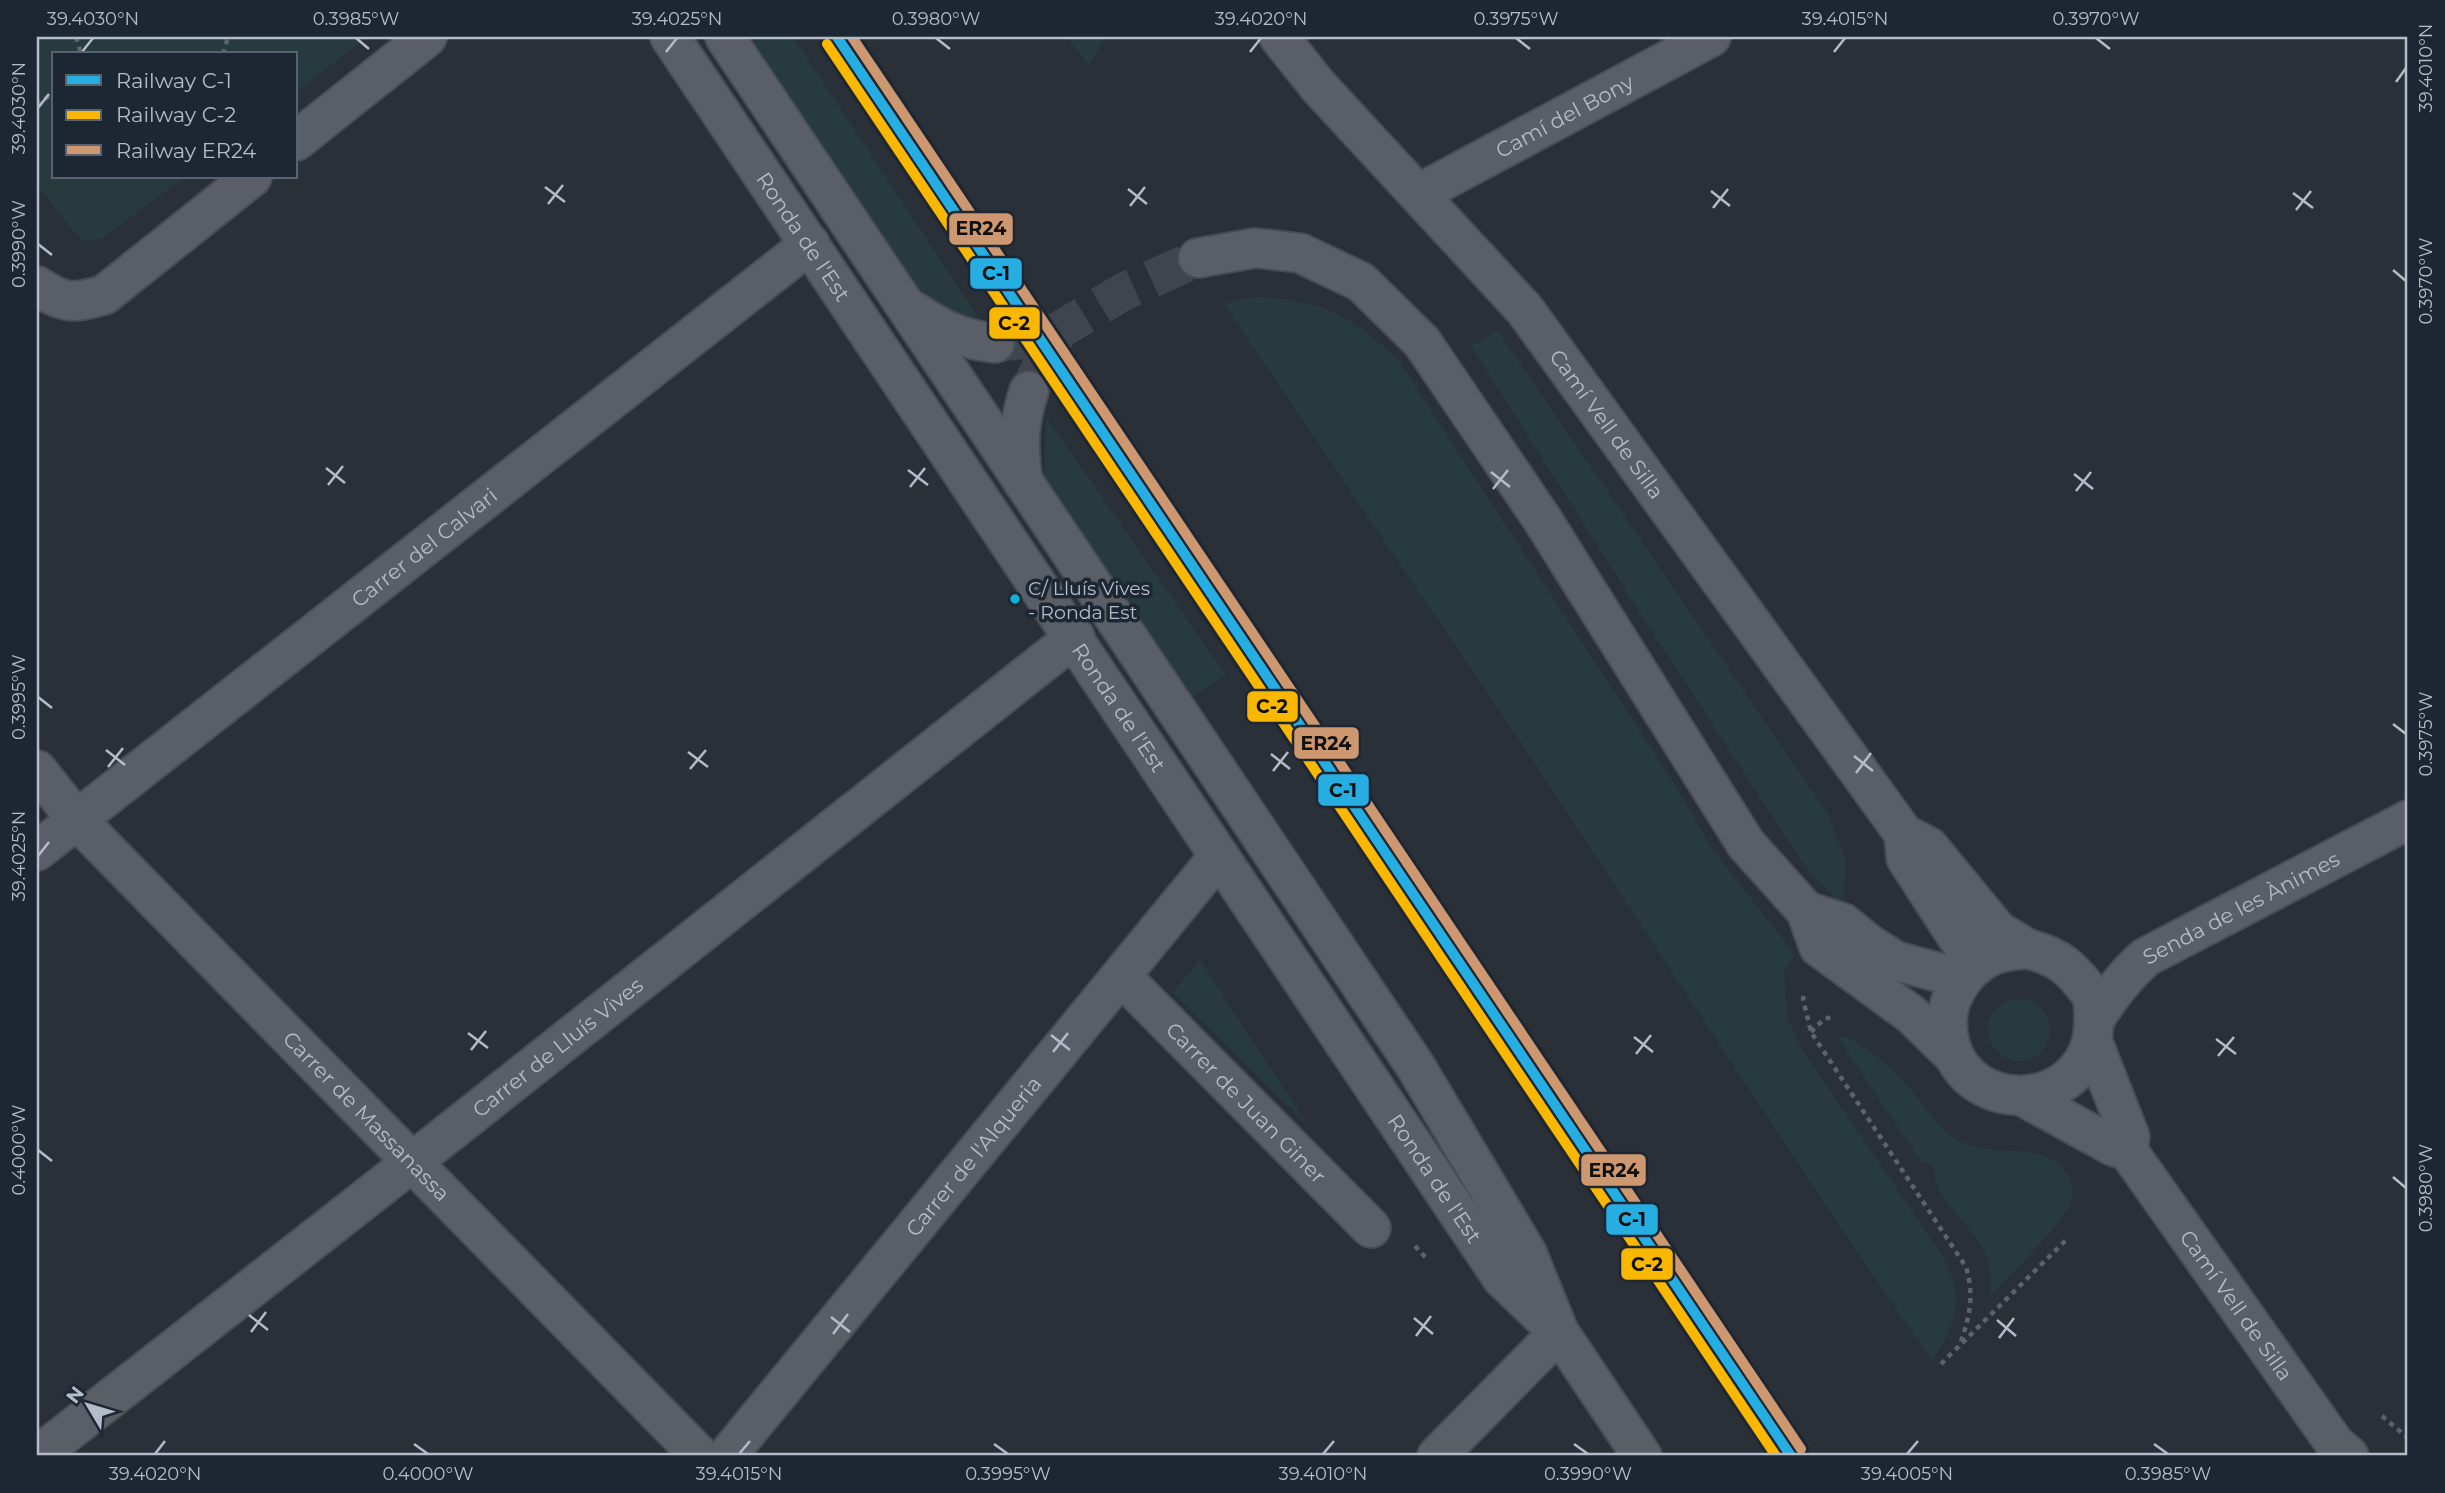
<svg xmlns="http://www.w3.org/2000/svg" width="2445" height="1493" viewBox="0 0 2445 1493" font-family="Montserrat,sans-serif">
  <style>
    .green { fill: #273a3e }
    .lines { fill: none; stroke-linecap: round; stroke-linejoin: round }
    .minor-tunnel { stroke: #3f454e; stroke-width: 38; stroke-dasharray: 38 19; stroke-linecap: butt }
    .minor-casing { stroke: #484c53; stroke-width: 42 }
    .path { stroke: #5d636a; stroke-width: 4.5; stroke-dasharray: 5 5; stroke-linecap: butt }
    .minor { stroke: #5a5e66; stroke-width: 38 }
    .rail-1-casing { stroke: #1d2633; stroke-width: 16 }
    .rail-2-casing { stroke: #1d2633; stroke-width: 16 }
    .rail-3-casing { stroke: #1d2633; stroke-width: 16 }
    .rail-1 { stroke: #26aee2; stroke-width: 10 }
    .rail-2 { stroke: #fab700; stroke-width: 10 }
    .rail-3 { stroke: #cd976f; stroke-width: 10 }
    .ticks { fill: none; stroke: #b4bcc9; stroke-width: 2.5 }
    .bus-dot { fill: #0dafd3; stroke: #1d2633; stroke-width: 2.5 }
    .labels { text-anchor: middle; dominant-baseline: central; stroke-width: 7; stroke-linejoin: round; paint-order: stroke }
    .bus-label { font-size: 19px; fill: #b4bcc9; stroke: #1d2633; text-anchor: start }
    .street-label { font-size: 21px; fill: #b4bcc9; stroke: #1d2633 }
    .line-badge { stroke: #1d2633; stroke-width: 2.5 }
    .pale-badge-label { font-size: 19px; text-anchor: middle; font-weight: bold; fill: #111 }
    .neatline { fill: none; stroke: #b4bcc9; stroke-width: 2.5 }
    .ticks-label { font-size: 18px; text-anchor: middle; fill: #b4bcc9 }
  </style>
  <rect width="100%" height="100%" fill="#2a3038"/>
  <path class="green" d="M37,37H368L296,92V54H54V177H185L103,238L88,242L77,236L37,185Z
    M742,37H793L985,327L919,299Z
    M1067,37H1106L1089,66Z
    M1255,297C1321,299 1352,316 1399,361L1679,791L1710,846L1793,952L1792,961L1784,972L1787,1017L1802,1049L1944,1258C1964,1299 1957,1323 1932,1361L1842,1230L1515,734L1224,304L1238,299Z
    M1498,331L1828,814L1846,862L1843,905L1809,873L1637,608L1471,346Z
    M1046,417L1226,675L1187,700L1044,484Z
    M1200,960L1307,1124L1173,992Z
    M1988 1030a31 31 0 1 1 62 0a31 31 0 1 1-62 0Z
    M1848,1037C1874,1052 1894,1070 1913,1092C1927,1109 1938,1128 1957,1139C1985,1155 2016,1147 2045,1156C2063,1162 2079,1184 2071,1203C2069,1208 2063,1215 2059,1220C2039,1247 2014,1271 1991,1296C1991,1281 1992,1267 1985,1253C1973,1230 1952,1212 1939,1190C1930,1176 1943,1166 1921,1161L1838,1038Z"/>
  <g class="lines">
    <path class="minor-tunnel" d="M995,343L1023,340L1058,331L1123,292L1198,258
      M1029,391L1058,331"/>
    <defs>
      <g id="minor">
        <path id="s1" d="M670,37L1502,1278L1551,1325"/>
        <path d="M725,37L1416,1067L1527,1253L1559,1332L1642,1456"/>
        <path id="s2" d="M1279,37L1319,87L1525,310L1904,834L1929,847L1998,931L2028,949"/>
        <path d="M296,141L427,37"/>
        <path id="s3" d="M1418,194L1711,37"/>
        <path d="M1198,258L1255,248L1300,253L1361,282L1422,342L1542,519L1746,844L1806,911L1819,947L1912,1015L1954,1056"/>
        <path d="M37,286C65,304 72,304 104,295L252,177"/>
        <path d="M914,311C940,329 963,340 995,343"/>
        <path d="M1023,482C1018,448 1018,424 1029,391"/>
        <path id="s4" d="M37,770L77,820L700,1456"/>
        <path d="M1904,834L1906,858L1976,966"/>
        <path id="s5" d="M37,851L810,244"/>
        <path d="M1806,911L1843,923L1869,944L1896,961L1963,979"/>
        <path d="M2028,949C2061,957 2073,970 2093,997C2094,1011 2095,1026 2092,1040C2075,1111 1970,1115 1950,1044C1945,1024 1946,1006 1957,988C1974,959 1996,950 2028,949Z"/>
        <path id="s6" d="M1121,976L1371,1228"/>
        <path id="s7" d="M2094,1020C2110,996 2125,975 2146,957L2408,820"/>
        <path d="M2092,1040L2130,1137L2128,1151"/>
        <path id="s8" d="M2024,1097L2113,1146L2128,1151L2335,1444L2349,1456"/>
        <path id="s9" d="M37,1456L378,1189L1075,637"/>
        <path id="s10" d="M727,1456L1219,856"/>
        <path d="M1437,1456L1559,1332"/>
      </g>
    </defs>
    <use href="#minor" class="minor-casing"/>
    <path class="path" d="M76,37L81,54
      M223,54L228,37
      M37,105L54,92
      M1804,996L1803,999L1811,1032L1966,1267C1975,1297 1969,1319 1959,1347
      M1811,1032L1824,1019L1832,1017
      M1415,1246L1428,1260
      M1941,1364L2069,1237
      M2382,1416L2408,1438"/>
    <use href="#minor" class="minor"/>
    <defs>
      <path id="rail-1" d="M837,37L1791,1456"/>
      <path id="rail-2" d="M827,44L1776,1456"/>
      <path id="rail-3" d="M852,37L1801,1449"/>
    </defs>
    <use href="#rail-1" class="rail-1-casing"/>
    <use href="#rail-2" class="rail-2-casing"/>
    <use href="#rail-3" class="rail-3-casing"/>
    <use href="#rail-1" class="rail-1"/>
    <use href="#rail-2" class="rail-2"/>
    <use href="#rail-3" class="rail-3"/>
  </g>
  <path class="ticks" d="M356,38L369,49M936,38L950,49M1516,38L1530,49M2096,38L2110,49M82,52L93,38M666,52L677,38M1250,52L1261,38M1834,52L1845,38M2396,82L2406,68M38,108L49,94M545,187L565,202M1128,189L1147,204M1711,191L1730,206M2293,193L2313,208M548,204L563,185M1130,206L1145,187M1713,208L1728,189M2296,210L2311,191M38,244L52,255M2393,270L2406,281M326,468L345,483M908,470L928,485M1491,472L1510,487M2074,474L2093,489M328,485L343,466M910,487L925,468M1493,489L1508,470M2076,491L2091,472M38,697L52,708M2393,724L2406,734M106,750L125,765M688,752L708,767M1271,754L1290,769M1854,756L1873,771M108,767L123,748M690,769L706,750M1273,771L1288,752M1856,773L1871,753M38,856L49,842M468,1033L488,1048M1051,1035L1070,1050M1634,1037L1653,1052M2216,1039L2236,1054M471,1050L486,1031M1053,1052L1068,1033M1636,1054L1651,1035M2218,1056L2234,1037M38,1150L52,1161M2393,1177L2406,1188M249,1315L268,1330M831,1317L850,1332M1414,1318L1433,1334M1997,1320L2016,1336M251,1332L266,1312M833,1334L848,1314M1416,1336L1431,1316M1999,1338L2014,1318M414,1444L428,1454M994,1444L1008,1454M1574,1444L1588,1454M2154,1444L2168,1454M155,1454L165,1441M739,1454L750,1441M1323,1454L1334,1441M1907,1454L1918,1441"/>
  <circle class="bus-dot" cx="1015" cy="599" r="6"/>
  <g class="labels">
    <g class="bus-label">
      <text x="1028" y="588">C/ Lluís Vives<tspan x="1028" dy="24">- Ronda Est</tspan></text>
    </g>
    <g class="street-label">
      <text stroke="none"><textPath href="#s3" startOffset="166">Camí del Bony</textPath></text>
      <text stroke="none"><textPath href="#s1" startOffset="240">Ronda de l'Est</textPath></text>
      <text stroke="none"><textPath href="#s2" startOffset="508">Camí Vell de Silla</textPath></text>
      <text stroke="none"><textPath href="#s5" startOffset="492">Carrer del Calvari</textPath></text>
      <text stroke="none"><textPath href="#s1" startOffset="807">Ronda de l'Est</textPath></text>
      <text stroke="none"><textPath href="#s7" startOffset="189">Senda de les Ànimes</textPath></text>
      <text stroke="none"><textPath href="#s9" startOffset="662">Carrer de Lluís Vives</textPath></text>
      <text stroke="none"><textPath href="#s6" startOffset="178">Carrer de Juan Giner</textPath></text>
      <text stroke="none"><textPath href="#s4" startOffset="478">Carrer de Massanassa</textPath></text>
      <text stroke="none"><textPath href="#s10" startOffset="388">Carrer de l'Alqueria</textPath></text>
      <text stroke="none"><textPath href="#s1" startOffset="1374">Ronda de l'Est</textPath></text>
      <text stroke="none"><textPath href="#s8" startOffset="306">Camí Vell de Silla</textPath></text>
    </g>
  </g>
  <g class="line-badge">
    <rect x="948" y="212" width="66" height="34" rx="7" fill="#cd976f"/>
    <rect x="969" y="257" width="54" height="33" rx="7" fill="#26aee2"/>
    <rect x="988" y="306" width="53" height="34" rx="7" fill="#fab700"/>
    <rect x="1246" y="690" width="53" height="33" rx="7" fill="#fab700"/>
    <rect x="1293" y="726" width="67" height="34" rx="7" fill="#cd976f"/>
    <rect x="1317" y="773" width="53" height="34" rx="7" fill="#26aee2"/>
    <rect x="1580" y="1153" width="67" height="34" rx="7" fill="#cd976f"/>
    <rect x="1605" y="1203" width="54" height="33" rx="7" fill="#26aee2"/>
    <rect x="1620" y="1247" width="54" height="34" rx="7" fill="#fab700"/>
  </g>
  <g class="pale-badge-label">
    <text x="981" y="235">ER24</text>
    <text x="996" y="280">C-1</text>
    <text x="1014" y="330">C-2</text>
    <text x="1272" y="713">C-2</text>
    <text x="1326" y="750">ER24</text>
    <text x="1343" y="797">C-1</text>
    <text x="1614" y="1177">ER24</text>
    <text x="1632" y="1226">C-1</text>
    <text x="1647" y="1271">C-2</text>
  </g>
  <rect width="2445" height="1493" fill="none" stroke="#1d2633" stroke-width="77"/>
  <rect x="52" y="52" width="245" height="126" fill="#1d2633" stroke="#59626f" stroke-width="2"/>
  <rect x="66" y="75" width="35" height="10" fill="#26aee2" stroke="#59626f" stroke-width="2"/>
  <text x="116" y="88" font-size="21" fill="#b4bcc9">Railway C-1</text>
  <rect x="66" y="110" width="35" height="10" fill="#fab700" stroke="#59626f" stroke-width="2"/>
  <text x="116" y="122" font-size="21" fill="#b4bcc9">Railway C-2</text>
  <rect x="66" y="145" width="35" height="10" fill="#cd976f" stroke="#59626f" stroke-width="2"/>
  <text x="116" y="158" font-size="21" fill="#b4bcc9">Railway ER24</text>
  <g transform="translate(88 1405) rotate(308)" stroke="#1d2633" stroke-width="5" paint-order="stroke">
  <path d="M0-5L12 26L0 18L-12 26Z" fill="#b4bcc9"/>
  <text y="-10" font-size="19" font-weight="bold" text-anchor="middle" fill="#b4bcc9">N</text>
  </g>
  <rect x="38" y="38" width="2368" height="1416" class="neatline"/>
  <g class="ticks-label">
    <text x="93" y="25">39.4030°N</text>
    <text x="356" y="25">0.3985°W</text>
    <text x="677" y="25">39.4025°N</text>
    <text x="936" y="25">0.3980°W</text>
    <text x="1261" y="25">39.4020°N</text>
    <text x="1516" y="25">0.3975°W</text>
    <text x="1845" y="25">39.4015°N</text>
    <text x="2096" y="25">0.3970°W</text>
    <text transform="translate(2426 68) rotate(-90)" y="6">39.4010°N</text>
    <text transform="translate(19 108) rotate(-90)" y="6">39.4030°N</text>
    <text transform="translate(19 244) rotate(-90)" y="6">0.3990°W</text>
    <text transform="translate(2426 281) rotate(-90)" y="6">0.3970°W</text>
    <text transform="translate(19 697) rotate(-90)" y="6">0.3995°W</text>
    <text transform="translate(2426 734) rotate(-90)" y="6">0.3975°W</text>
    <text transform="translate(19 856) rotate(-90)" y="6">39.4025°N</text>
    <text transform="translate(19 1150) rotate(-90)" y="6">0.4000°W</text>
    <text transform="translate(2426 1188) rotate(-90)" y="6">0.3980°W</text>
    <text x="155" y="1480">39.4020°N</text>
    <text x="428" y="1480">0.4000°W</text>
    <text x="739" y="1480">39.4015°N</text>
    <text x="1008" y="1480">0.3995°W</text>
    <text x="1323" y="1480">39.4010°N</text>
    <text x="1588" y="1480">0.3990°W</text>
    <text x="1907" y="1480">39.4005°N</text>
    <text x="2168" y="1480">0.3985°W</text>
  </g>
</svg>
